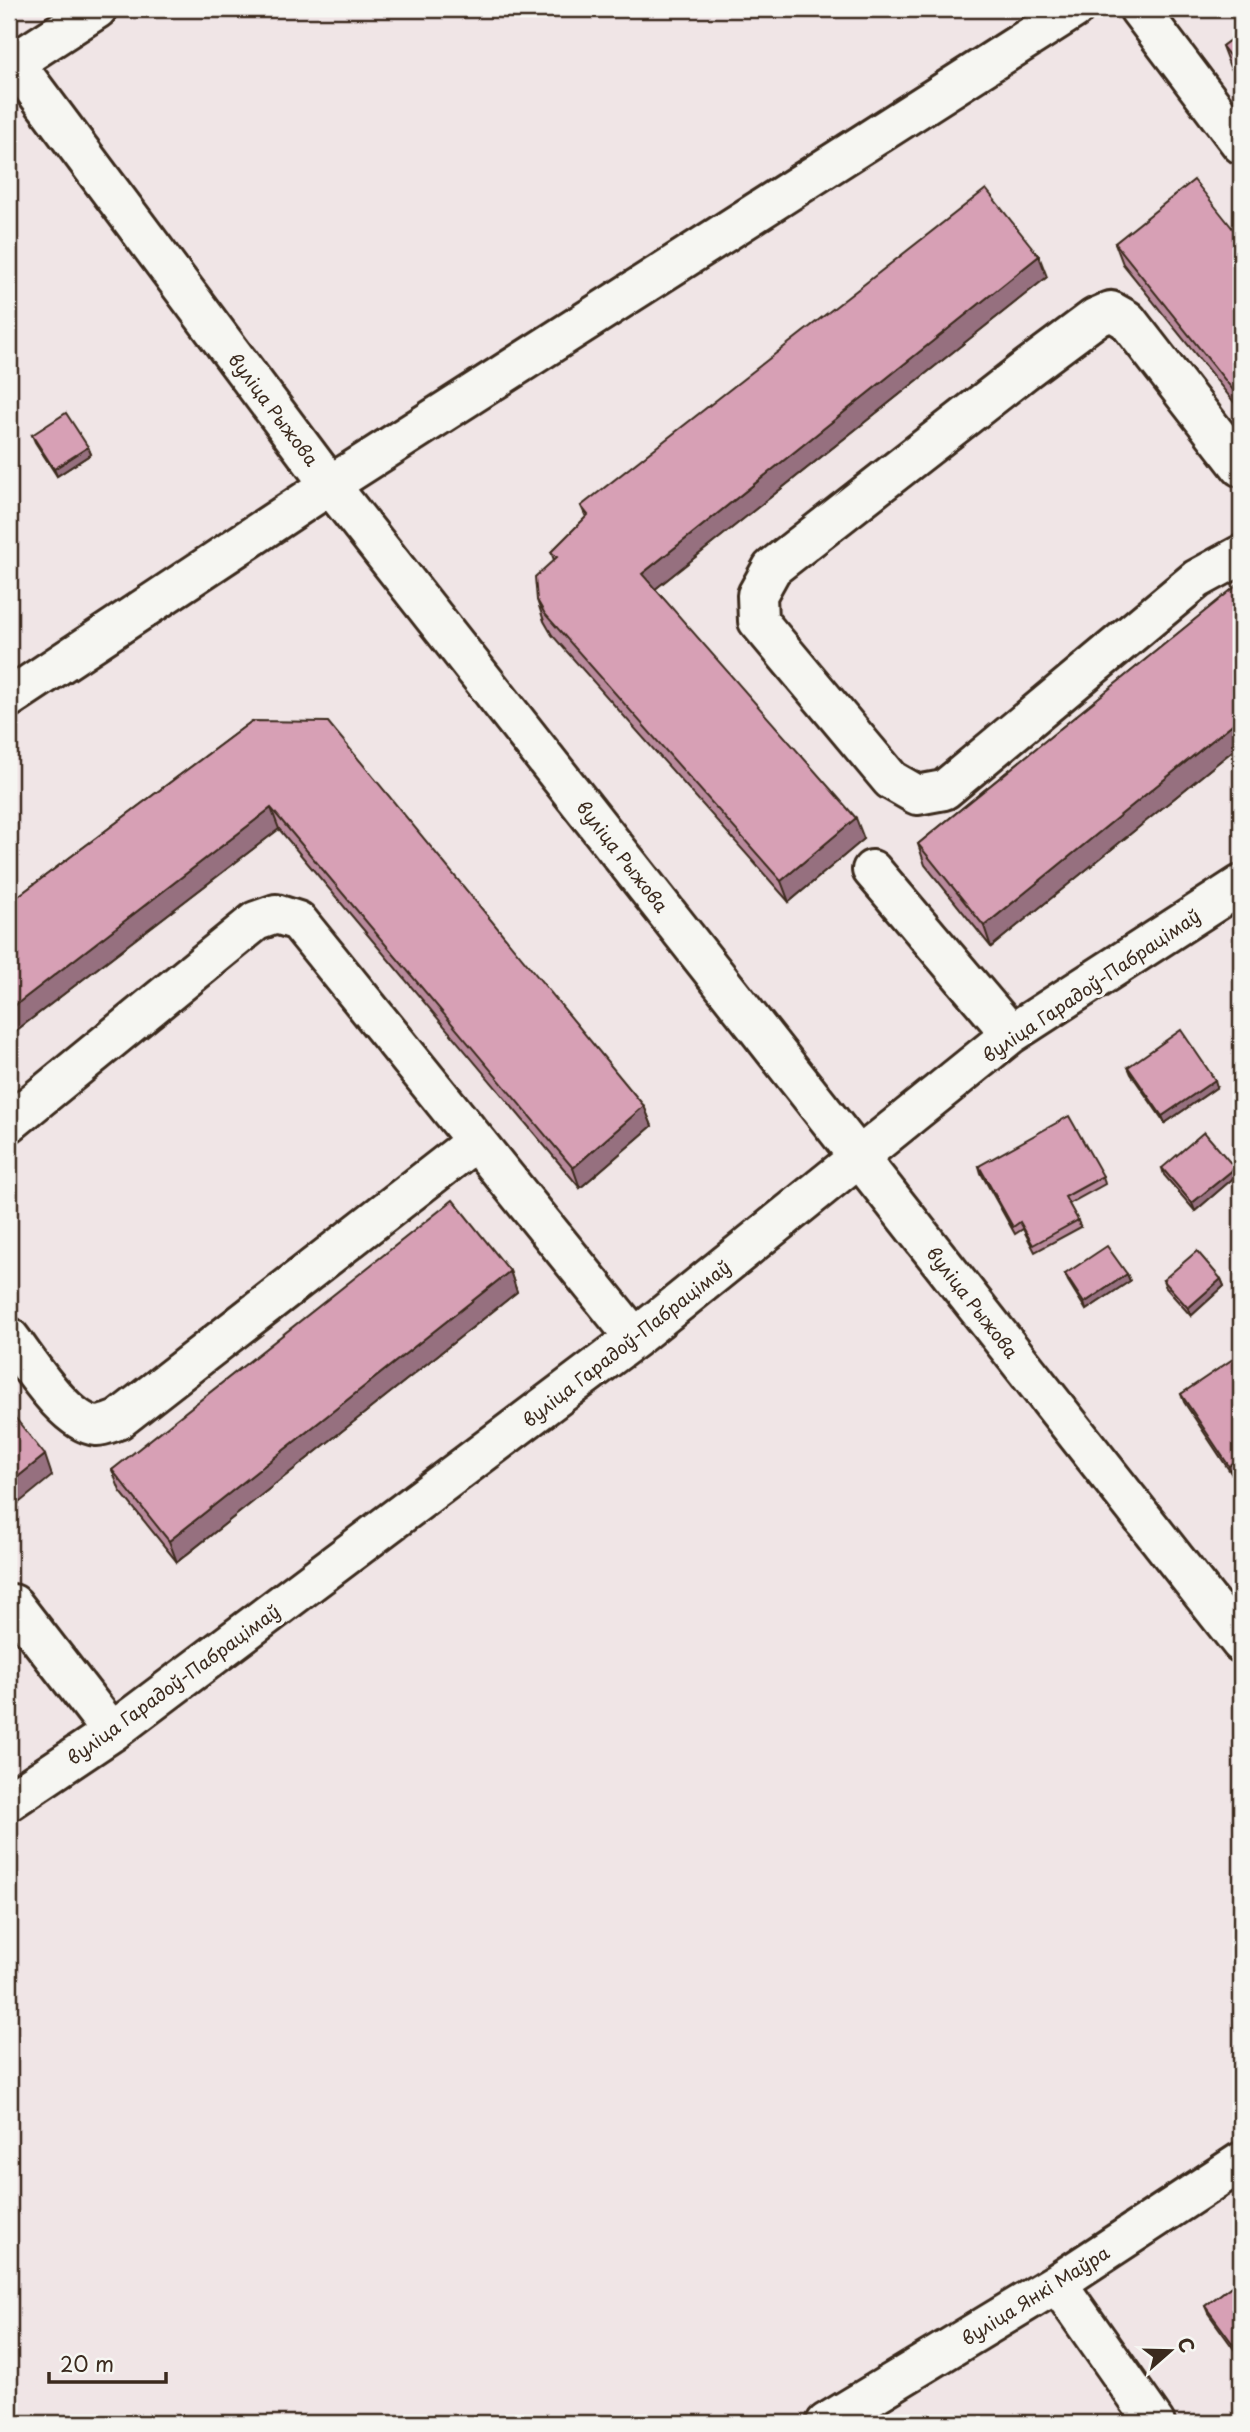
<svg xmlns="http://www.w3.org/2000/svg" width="1250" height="2432" viewBox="0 0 1250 2432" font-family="'Playpen Sans',sans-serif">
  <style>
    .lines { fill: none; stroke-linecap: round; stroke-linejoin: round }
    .minor-casing { stroke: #3b2a1e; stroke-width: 44 }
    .major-casing { stroke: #3b2a1e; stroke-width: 44 }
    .minor { stroke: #f6f6f2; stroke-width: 38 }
    .major { stroke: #f6f6f2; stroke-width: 38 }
    .wall { fill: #b98a9c; stroke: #3b2a1e; stroke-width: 2 }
    .shaded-wall { fill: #96707f; stroke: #3b2a1e; stroke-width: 2 }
    .building { fill: #d7a0b5; stroke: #3b2a1e; stroke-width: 2 }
    .labels { text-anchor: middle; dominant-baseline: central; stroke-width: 7; stroke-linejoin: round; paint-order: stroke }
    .street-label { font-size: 18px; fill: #3b2a1e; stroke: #f6f6f2 }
  </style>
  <rect width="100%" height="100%" fill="#f0e5e6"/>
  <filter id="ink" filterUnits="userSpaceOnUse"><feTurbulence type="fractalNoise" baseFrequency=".0143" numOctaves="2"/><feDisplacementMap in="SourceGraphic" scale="14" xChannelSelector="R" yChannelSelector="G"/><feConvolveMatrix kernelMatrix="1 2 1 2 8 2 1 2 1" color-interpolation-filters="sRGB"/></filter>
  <g filter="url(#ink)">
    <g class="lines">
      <defs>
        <path id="minor" d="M1139,9L1241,144
          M14,62L330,485L1241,1643
          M1241,467L1127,320L1111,311L1095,318L1028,368L772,568L757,595L758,621L891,780L917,795L944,790L1197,579L1241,555
          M9,698L330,485L1074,9
          M872,870L1011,1034
          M9,1123L256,921L276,914L298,921L476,1141
          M9,1337C28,1361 65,1423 97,1426C103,1426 112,1422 118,1420L476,1141L635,1338
          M13,1604L112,1732
          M9,1801L112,1732L635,1338L1011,1034L1241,885
          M1057,2283L1155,2423
          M826,2423L1057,2283L1241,2162"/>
        <path id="major" d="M9,66L97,9"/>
      </defs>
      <use href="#minor" class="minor-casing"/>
      <use href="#major" class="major-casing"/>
      <use href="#minor" class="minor"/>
      <use href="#major" class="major"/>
    </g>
    <path class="wall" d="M1241,32V82L1230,67L1222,46Z
      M1241,239V411L1123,264L1115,243Z
      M1047,277L655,589L864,839L789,902L552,635L544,621L537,600L554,560L551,552L586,517L581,506Z
      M32,435L88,447L91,454L57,476L35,442Z
      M1241,582V744L991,947L925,865L918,844Z
      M252,721L644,1106L652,1126L580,1188L279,829L9,1036V903Z
      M1128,1067L1217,1087L1165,1123L1131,1074Z
      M979,1166L1103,1176L1105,1184L1069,1204L1081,1227L1035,1252L1023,1229L1015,1234L981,1173Z
      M1162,1168H1235L1237,1175L1195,1211L1164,1175Z
      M510,1271L517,1292L177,1562L120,1491L112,1470Z
      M1065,1274H1127L1130,1281L1086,1310L1068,1281Z
      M1221,1279L1224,1286L1191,1316L1166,1288L1163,1280Z
      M1241,1358V1466L1231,1473L1184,1402L1181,1394Z
      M1241,2279V2359L1208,2313L1205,2306Z"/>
    <path class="shaded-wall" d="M1039,256L1047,277L649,594L642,574Z
      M88,447L91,454L57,476L54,469Z
      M1241,717V744L991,947L984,926Z
      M271,808L279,829L9,1036V1010Z
      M856,818L864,839L789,902L781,881Z
      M1215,1080L1217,1087L1165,1123L1162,1116Z
      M644,1106L652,1126L580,1188L573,1168Z
      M1235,1168L1237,1175L1195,1211L1192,1203Z
      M510,1271L517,1292L177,1562L169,1541Z
      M1127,1274L1130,1281L1086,1310L1084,1303Z
      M1221,1279L1224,1286L1191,1316L1188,1308Z
      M45,1455L52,1476L9,1511V1484Z
      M1241,1457V1466L1231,1473L1229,1466Z"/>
    <path class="building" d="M1241,32V71L1222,46Z
      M1194,180L1241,239V400L1115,243Z
      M986,189L1039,256L642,574L856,818L781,881L545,614L537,600L535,577L557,557L551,552L588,515L581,506Z
      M66,413L88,447L54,469L32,435Z
      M1241,582V717L984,926L918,844Z
      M252,721L328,722L644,1106L573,1168L271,808L9,1010V903Z
      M1181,1030L1215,1080L1162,1116L1128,1067Z
      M1069,1116L1103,1176L1065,1197L1078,1220L1033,1245L1020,1222L1013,1227L979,1166Z
      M1204,1132L1235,1168L1192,1203L1162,1168Z
      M453,1200L510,1271L169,1541L112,1470Z
      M1107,1246L1127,1274L1084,1303L1065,1274Z
      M1197,1251L1221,1279L1188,1308L1163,1280Z
      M1239,1355L1241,1358V1457L1229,1466L1181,1394Z
      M9,1410L45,1455L9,1484Z
      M1241,2279V2355L1205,2306Z"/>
  </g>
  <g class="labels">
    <g class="street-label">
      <text transform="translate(274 409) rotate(53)">вуліца Рыжова</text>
      <text transform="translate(623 856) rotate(52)">вуліца Рыжова</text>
      <text transform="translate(1091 985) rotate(-34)">вуліца Гарадоў-Пабрацімаў</text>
      <text transform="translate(973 1302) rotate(52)">вуліца Рыжова</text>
      <text transform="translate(626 1343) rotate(-38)">вуліца Гарадоў-Пабрацімаў</text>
      <text transform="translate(173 1684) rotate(-36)">вуліца Гарадоў-Пабрацімаў</text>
      <text transform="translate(1035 2295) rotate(-32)">вуліца Янкі Маўра</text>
    </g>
  </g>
  <rect width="1250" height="2432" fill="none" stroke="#f6f6f2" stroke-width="35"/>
  <rect x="18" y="18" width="1215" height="2397" fill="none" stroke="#3b2a1e" stroke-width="2.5" filter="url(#ink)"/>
  <g transform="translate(1170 2351) rotate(70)" stroke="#f6f6f2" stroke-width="5" paint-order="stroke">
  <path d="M0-5L12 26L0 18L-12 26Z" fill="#3b2a1e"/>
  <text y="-10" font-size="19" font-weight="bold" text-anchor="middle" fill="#3b2a1e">С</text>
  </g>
  <path d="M49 2372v10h117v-10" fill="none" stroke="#3b2a1e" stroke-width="3.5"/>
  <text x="60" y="2372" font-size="21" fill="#3b2a1e" stroke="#f6f6f2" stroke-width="5" paint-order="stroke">20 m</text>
</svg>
